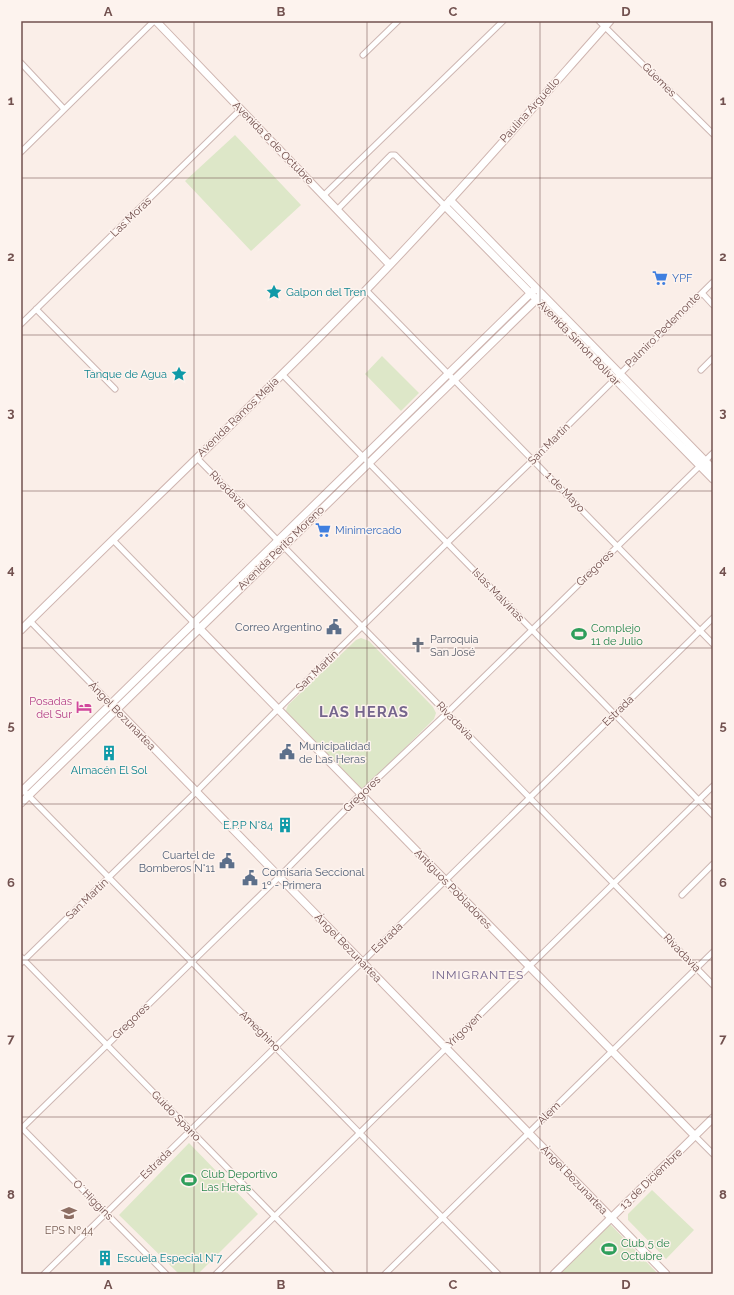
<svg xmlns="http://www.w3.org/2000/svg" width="734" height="1295" viewBox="0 0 734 1295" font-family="Raleway,sans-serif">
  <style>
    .green { fill: #dde7c8 }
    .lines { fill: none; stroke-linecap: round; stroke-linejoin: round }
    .street-casing { stroke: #cdb6b2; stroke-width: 7 }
    .secondary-casing { stroke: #cfb5b0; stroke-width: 9 }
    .street { stroke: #fff; stroke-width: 5 }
    .secondary { stroke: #fff; stroke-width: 7 }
    .grid { fill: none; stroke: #72514f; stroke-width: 1; stroke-opacity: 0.55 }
    .labels { text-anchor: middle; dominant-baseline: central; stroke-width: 3; stroke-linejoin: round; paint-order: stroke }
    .street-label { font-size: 11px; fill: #72514f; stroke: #fdf3ee }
    .shop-label { font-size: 11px; fill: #366cbe; stroke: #fdf3ee; text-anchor: start }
    .culture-label { font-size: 11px; fill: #0d838f; stroke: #fdf3ee; text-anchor: start }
    .service-label { font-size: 11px; fill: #4e5e75; stroke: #fdf3ee; text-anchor: end }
    .leisure-label { font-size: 11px; fill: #27864d; stroke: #fdf3ee; text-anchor: start }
    .worship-label { font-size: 11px; fill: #5b616d; stroke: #fdf3ee; text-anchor: start }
    .hotel-label { font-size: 11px; fill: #b23c85; stroke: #fdf3ee; text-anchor: end }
    .education-label { font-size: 11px; fill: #785e54; stroke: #fdf3ee }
    .neighbourhood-label { font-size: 12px; letter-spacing: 1px; fill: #75668d; stroke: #fdf3ee }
    .district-label { font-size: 15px; font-weight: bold; letter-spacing: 1px; fill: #75668d; stroke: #fdf3ee }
    .neatline { fill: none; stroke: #72514f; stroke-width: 1.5 }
    .grid-label { font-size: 13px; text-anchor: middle; font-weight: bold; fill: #72514f }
  </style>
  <rect width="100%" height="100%" fill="#faeee8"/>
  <path class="green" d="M235,135L301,205L251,251L185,181Z
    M382,356L419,393L401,411L365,374Z
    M361,638L369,641L433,707L436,713L434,719L367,786L362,789L359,788L285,713L288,705L356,640Z
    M189,1143L258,1214L198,1274H179L119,1215Z
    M652,1190L694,1230L666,1259L628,1220V1214Z
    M610,1224L658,1274H559Z"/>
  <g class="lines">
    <defs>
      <path id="street" d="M599,21L713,134
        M363,55L398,21
        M21,63L64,109
        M21,152L154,21
        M323,196L503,21
        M337,210L388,158L391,155H395L445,206
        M366,290L713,644
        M702,293L713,305
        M36,309L115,389
        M21,324L240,110
        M701,370L713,358
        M282,374L713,815
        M197,458L713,985
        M113,540L194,623
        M30,621L111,704
        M21,788L498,1274
        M682,895L713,864
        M21,957L331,1274
        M21,963L196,792L278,709L447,543L533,460L713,282
        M21,1127L166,1274
        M21,1129L279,877L361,794L447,713L713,453
        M695,1136L713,1154
        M44,1274L713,618
        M216,1274L713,786
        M385,1274L713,952"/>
      <path id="secondary" d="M156,21L390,265
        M450,200L713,469
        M445,206L713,479
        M196,625L695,1136
        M21,630C136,516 254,405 367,289C451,202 530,111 610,21
        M111,704L666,1274
        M21,792L536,288
        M21,803L542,294
        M554,1274L713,1118"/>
    </defs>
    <use href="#street" class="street-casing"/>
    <use href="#secondary" class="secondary-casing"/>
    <use href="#street" class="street"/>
    <use href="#secondary" class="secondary"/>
  </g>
  <path class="grid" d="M194,21V1274M367,21V1274M540,21V1274M21,178H713M21,335H713M21,491H713M21,648H713M21,804H713M21,960H713M21,1117H713"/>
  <defs>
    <symbol id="supermarket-bare" viewBox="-9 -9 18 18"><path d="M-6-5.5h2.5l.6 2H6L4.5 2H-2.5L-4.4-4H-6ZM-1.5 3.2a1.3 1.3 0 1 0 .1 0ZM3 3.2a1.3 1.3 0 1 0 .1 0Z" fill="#3f7fe0" stroke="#fdf3ee" stroke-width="2.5" paint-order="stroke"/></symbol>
    <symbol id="sight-bare" viewBox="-9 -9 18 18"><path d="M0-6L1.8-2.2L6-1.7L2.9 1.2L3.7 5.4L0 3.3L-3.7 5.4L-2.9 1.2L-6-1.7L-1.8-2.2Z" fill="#0f9aa8" stroke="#fdf3ee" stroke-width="2.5" paint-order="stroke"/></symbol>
    <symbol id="civic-bare" viewBox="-9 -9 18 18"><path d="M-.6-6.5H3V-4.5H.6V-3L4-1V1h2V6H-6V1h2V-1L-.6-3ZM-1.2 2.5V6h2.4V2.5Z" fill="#5c6f8a" stroke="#fdf3ee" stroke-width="2.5" paint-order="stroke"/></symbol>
    <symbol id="stadium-bare" viewBox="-9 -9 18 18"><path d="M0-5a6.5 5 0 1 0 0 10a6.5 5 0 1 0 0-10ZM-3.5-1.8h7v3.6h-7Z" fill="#2e9e5b" stroke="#fdf3ee" stroke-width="2.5" paint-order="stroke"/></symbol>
    <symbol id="church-bare" viewBox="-9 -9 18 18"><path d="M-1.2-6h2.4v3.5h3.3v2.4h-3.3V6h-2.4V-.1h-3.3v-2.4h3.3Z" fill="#6b7280" stroke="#fdf3ee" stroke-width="2.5" paint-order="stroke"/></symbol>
    <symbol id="hotel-bare" viewBox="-9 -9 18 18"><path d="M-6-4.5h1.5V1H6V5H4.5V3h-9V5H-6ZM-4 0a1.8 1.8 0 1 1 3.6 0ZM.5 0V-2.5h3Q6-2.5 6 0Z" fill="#d1479c" stroke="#fdf3ee" stroke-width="2.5" paint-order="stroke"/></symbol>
    <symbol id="building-bare" viewBox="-9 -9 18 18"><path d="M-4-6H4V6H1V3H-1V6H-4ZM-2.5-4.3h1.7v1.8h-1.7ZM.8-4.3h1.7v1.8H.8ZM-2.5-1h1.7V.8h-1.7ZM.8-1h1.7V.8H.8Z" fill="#0f9aa8" stroke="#fdf3ee" stroke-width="2.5" paint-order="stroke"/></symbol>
    <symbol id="school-bare" viewBox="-9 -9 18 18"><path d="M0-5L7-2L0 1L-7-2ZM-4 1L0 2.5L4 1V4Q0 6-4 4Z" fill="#8d6e63" stroke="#fdf3ee" stroke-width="2.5" paint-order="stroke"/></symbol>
  </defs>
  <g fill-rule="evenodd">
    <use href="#supermarket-bare" x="649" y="267" width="22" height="22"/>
    <use href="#sight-bare" x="263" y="281" width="22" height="22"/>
    <use href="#sight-bare" x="168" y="363" width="22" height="22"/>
    <use href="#supermarket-bare" x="312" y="519" width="22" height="22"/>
    <use href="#civic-bare" x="323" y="616" width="22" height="22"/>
    <use href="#stadium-bare" x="568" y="623" width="22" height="22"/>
    <use href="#church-bare" x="407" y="634" width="22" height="22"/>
    <use href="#hotel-bare" x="73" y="696" width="22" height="22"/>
    <use href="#civic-bare" x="276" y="741" width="22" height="22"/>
    <use href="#building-bare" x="98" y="742" width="22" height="22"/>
    <use href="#building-bare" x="274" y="814" width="22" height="22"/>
    <use href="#civic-bare" x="216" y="850" width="22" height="22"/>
    <use href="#civic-bare" x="239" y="867" width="22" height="22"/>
    <use href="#stadium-bare" x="178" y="1169" width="22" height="22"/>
    <use href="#school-bare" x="58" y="1202" width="22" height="22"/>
    <use href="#stadium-bare" x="598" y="1238" width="22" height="22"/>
    <use href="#building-bare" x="94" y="1247" width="22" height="22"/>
  </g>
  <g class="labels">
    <g class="street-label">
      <text transform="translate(659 80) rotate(45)">Güemes</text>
      <text transform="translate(530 110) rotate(-48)">Paulina Arguello</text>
      <text transform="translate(273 143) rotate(46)">Avenida 6 de Octubre</text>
      <text transform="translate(131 217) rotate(-44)">Las Moras</text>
      <text transform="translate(663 330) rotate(-45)">Palmiro Pedemonte</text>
      <text transform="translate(579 343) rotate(46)">Avenida Simón Bolívar</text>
      <text transform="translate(238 417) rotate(-44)">Avenida Ramos Mejía</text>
      <text transform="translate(549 444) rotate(-45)">San Martín</text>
      <text transform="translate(228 490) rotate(46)">Rivadavia</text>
      <text transform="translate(565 492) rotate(46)">1 de Mayo</text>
      <text transform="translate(281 548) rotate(-44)">Avenida Perito Moreno</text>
      <text transform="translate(595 568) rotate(-44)">Gregores</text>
      <text transform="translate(498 595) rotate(46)">Islas Malvinas</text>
      <text transform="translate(317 671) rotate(-44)">San Martín</text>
      <text transform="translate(618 711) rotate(-44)">Estrada</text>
      <text transform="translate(122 716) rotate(46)">Ángel Bezunartea</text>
      <text transform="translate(455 721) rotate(46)">Rivadavia</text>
      <text transform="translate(362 794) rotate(-44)">Gregores</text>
      <text transform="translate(453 889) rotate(46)">Antiguos Pobladores</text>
      <text transform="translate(87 899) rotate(-44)">San Martín</text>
      <text transform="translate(387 938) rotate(-44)">Estrada</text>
      <text transform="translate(348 948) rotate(46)">Ángel Bezunartea</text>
      <text transform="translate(682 953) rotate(46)">Rivadavia</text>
      <text transform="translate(131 1021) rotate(-44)">Gregores</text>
      <text transform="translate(464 1030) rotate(-44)">Yrigoyen</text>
      <text transform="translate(260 1031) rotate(45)">Ameghino</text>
      <text transform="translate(549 1113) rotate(-44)">Alem</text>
      <text transform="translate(176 1116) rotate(46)">Guido Spano</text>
      <text transform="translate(156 1164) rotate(-44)">Estrada</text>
      <text transform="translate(651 1179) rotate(-44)">13 de Diciembre</text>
      <text transform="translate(574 1180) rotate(46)">Ángel Bezunartea</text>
      <text transform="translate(93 1200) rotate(45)">O´ Higgins</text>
    </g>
    <g class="shop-label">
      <text x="672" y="278">YPF</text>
      <text x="335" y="530">Minimercado</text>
    </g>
    <g class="culture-label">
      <text x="286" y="292">Galpon del Tren</text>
      <text x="167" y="374" text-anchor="end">Tanque de Agua</text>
      <text x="109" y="770" text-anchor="middle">Almacén El Sol</text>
      <text x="273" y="825" text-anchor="end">E.P.P N°84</text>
      <text x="117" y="1258">Escuela Especial N°7</text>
    </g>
    <g class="service-label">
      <text x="322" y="627">Correo Argentino</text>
      <text x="299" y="746" text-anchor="start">Municipalidad<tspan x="299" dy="13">de Las Heras</tspan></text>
      <text x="215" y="855">Cuartel de<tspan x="215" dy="13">Bomberos N°11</tspan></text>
      <text x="262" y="872" text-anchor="start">Comisaría Seccional<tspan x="262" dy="13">1º - Primera</tspan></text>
    </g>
    <g class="leisure-label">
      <text x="591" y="628">Complejo<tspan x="591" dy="13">11 de Julio</tspan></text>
      <text x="201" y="1174">Club Deportivo<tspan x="201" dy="13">Las Heras</tspan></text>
      <text x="621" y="1243">Club 5 de<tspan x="621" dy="13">Octubre</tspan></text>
    </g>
    <g class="worship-label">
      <text x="430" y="639">Parroquia<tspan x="430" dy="13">San José</tspan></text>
    </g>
    <g class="hotel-label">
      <text x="72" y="701">Posadas<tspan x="72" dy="13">del Sur</tspan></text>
    </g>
    <g class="education-label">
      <text x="69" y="1230">EPS Nº44</text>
    </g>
    <g class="neighbourhood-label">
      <text x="478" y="975">INMIGRANTES</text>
    </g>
    <g class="district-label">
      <text x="364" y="712">LAS HERAS</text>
    </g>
  </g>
  <rect width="734" height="1295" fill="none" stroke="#fdf3ee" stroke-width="44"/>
  <rect x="22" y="22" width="690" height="1251" class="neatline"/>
  <g class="grid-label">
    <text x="108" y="16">A</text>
    <text x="281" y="16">B</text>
    <text x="453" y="16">C</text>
    <text x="626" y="16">D</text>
    <text x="11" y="105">1</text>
    <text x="723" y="105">1</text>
    <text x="11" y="261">2</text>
    <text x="723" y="261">2</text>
    <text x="11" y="417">3</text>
    <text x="723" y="417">3</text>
    <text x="11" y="574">4</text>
    <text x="723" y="574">4</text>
    <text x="11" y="730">5</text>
    <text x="723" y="730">5</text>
    <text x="11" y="887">6</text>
    <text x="723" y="887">6</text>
    <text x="11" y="1043">7</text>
    <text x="723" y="1043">7</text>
    <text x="11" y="1199">8</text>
    <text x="723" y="1199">8</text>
    <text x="108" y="1289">A</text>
    <text x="281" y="1289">B</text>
    <text x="453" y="1289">C</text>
    <text x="626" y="1289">D</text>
  </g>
</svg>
